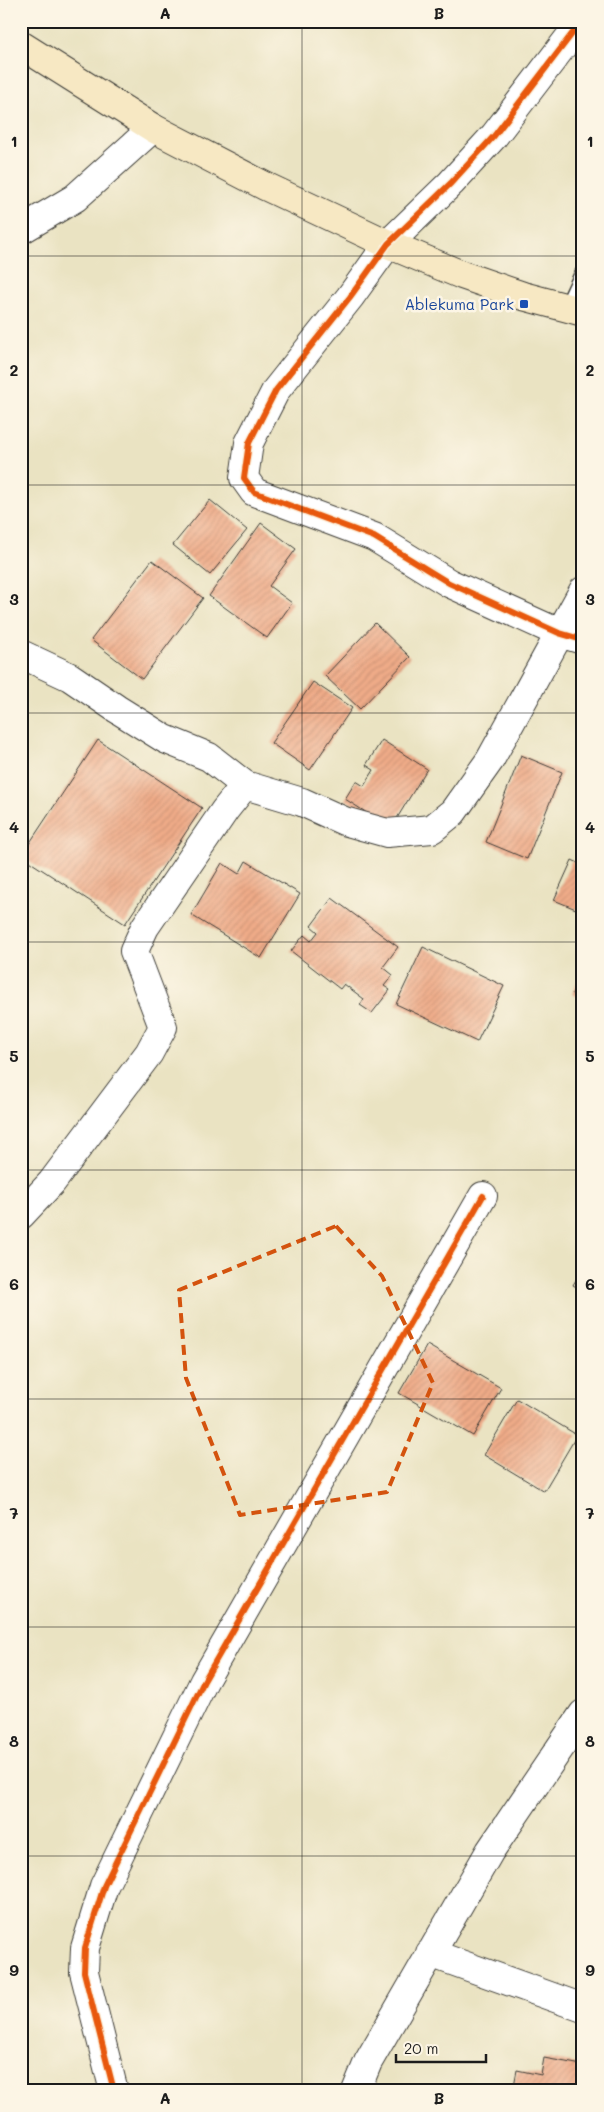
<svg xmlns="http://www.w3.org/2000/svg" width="604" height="2112" viewBox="0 0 604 2112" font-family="Mali,sans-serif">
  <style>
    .building { fill: url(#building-hatch) }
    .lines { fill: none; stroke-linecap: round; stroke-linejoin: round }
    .lane-casing { stroke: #3b3a35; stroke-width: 19 }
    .street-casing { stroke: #3b3a35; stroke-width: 30 }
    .secondary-casing { stroke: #3b3a35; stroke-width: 30 }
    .lane { stroke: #fff; stroke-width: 16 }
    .street { stroke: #fff; stroke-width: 28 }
    .secondary { stroke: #f7e8c3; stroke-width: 28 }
    .cycleway-casing { stroke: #fcf5e5; stroke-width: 9 }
    .cycleway { stroke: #e8590c; stroke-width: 6 }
    .marked { fill: none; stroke: #d4530e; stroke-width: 4; stroke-dasharray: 10 6; stroke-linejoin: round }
    .grid { fill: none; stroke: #1c1c1c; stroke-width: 1; stroke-opacity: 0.55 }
    .transit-dot { fill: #1a4fb4; stroke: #fcf5e5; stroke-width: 2 }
    .labels { text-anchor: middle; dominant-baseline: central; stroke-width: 5; stroke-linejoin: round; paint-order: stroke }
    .transit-label { font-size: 15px; fill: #164399; stroke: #fcf5e5; text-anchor: end }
    .neatline { fill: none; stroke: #1c1c1c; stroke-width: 2 }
    .grid-label { font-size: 16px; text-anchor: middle; font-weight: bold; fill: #1c1c1c }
  </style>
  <defs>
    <pattern id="building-hatch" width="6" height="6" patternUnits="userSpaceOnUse" patternTransform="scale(1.25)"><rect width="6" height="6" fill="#efab88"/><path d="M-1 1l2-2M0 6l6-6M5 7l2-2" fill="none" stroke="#cc9375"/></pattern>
  </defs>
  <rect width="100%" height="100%" fill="#fcf5e5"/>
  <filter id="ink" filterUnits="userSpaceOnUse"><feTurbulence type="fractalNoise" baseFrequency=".02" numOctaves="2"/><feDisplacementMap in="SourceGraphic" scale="10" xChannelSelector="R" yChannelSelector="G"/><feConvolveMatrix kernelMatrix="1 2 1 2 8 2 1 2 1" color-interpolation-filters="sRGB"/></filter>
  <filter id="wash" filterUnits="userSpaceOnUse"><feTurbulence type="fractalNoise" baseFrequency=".0096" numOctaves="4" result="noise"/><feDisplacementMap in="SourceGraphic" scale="20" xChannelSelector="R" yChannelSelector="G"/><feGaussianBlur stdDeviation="1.12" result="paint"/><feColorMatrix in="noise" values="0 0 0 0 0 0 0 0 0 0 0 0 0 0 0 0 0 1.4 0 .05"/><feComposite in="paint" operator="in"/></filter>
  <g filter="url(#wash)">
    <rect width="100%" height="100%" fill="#eae3c2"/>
    <g id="blocks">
      <path class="building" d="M210,500L247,530L210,575L173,545Z
        M261,523L296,549L269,586L292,603L267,638L209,596Z
        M152,560L203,598L142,679L91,640Z
        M375,623L410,657L360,709L325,676Z
        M313,682L352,708L310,770L271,743Z
        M98,740L202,808L125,924L21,856Z
        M382,740L427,769L391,828L345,799L356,781L364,786L374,770L366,765Z
        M521,755L562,772L527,859L486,842Z
        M572,860L583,865V912L554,900Z
        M246,861L300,894L261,958L191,915L222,863L239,874Z
        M332,898L398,947L383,967L393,975L384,986L390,990L372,1013L360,1005L364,999L344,984L340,989L291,951L304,935L311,941L318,932L311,926Z
        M423,947L504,986L477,1042L396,1004Z
        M583,969V999L572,994Z
        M583,1268V1291L573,1285Z
        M427,1345L501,1388L473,1436L399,1393Z
        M517,1399L577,1435L544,1491L484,1455Z
        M544,2058L582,2065L580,2081L583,2082V2091H513L517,2070L541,2075Z"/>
    </g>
  </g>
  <g filter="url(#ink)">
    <use href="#blocks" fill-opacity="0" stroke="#3b3a35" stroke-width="1"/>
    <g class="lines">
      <defs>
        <path id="lane" d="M567,308L583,274"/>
        <path id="street" d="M583,24L575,30L494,136L451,183L388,244L350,297L276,390L249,443L244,478L254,492L374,537L449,583L559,633L583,640
          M21,230L75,198L153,128
          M21,654L70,677L117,709L165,739L209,757L245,785L302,802L344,821L387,833L432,829L453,812L490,760L583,591
          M21,1215L52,1182L149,1053L163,1027L134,951L145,927L225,810L245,785
          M430,1953L583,2008
          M114,2091L84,1972L85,1948L104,1886L204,1681L483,1196
          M356,2091L368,2062L490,1851L583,1714"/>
        <path id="secondary" d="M21,45L153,128L265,186L388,244L462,275L523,296L583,312"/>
      </defs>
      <use href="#lane" class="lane-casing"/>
      <use href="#street" class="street-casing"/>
      <use href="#secondary" class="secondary-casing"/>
      <use href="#lane" class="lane"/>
      <use href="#street" class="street"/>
      <use href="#secondary" class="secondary"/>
      <defs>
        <path id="cycleway" d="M583,24L575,30L494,136L451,183L388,244L350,297L276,390L249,443L244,478L254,492L374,537L449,583L559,633L583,640
          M114,2091L84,1972L85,1948L104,1886L204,1681L483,1196"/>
      </defs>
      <use href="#cycleway" class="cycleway-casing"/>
      <use href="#cycleway" class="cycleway"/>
    </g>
  </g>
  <path class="marked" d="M336,1226L382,1276L433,1383L387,1492L240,1515L186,1378L179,1290Z"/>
  <path class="grid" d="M302,21V2091M21,256H583M21,485H583M21,713H583M21,942H583M21,1170H583M21,1399H583M21,1627H583M21,1856H583"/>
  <rect class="transit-dot" x="519" y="299" width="10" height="10" rx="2.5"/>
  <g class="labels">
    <g class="transit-label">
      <text x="514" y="304">Ablekuma Park</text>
    </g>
  </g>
  <rect width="604" height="2112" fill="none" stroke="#fcf5e5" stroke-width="55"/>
  <path d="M396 2054v8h90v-8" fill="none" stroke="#1c1c1c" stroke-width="2.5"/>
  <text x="404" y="2054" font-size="15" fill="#1c1c1c" stroke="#fcf5e5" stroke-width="4" paint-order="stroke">20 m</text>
  <rect x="28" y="28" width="548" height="2056" class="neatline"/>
  <g class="grid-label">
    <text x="165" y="19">A</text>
    <text x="439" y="19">B</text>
    <text x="14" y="147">1</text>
    <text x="590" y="147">1</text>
    <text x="14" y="376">2</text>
    <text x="590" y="376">2</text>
    <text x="14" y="605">3</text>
    <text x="590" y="605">3</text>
    <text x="14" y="833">4</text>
    <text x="590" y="833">4</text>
    <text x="14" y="1062">5</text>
    <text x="590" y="1062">5</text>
    <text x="14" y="1290">6</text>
    <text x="590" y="1290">6</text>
    <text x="14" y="1519">7</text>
    <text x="590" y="1519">7</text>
    <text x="14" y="1747">8</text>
    <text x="590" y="1747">8</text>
    <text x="14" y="1976">9</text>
    <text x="590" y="1976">9</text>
    <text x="165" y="2104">A</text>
    <text x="439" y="2104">B</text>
  </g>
</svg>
